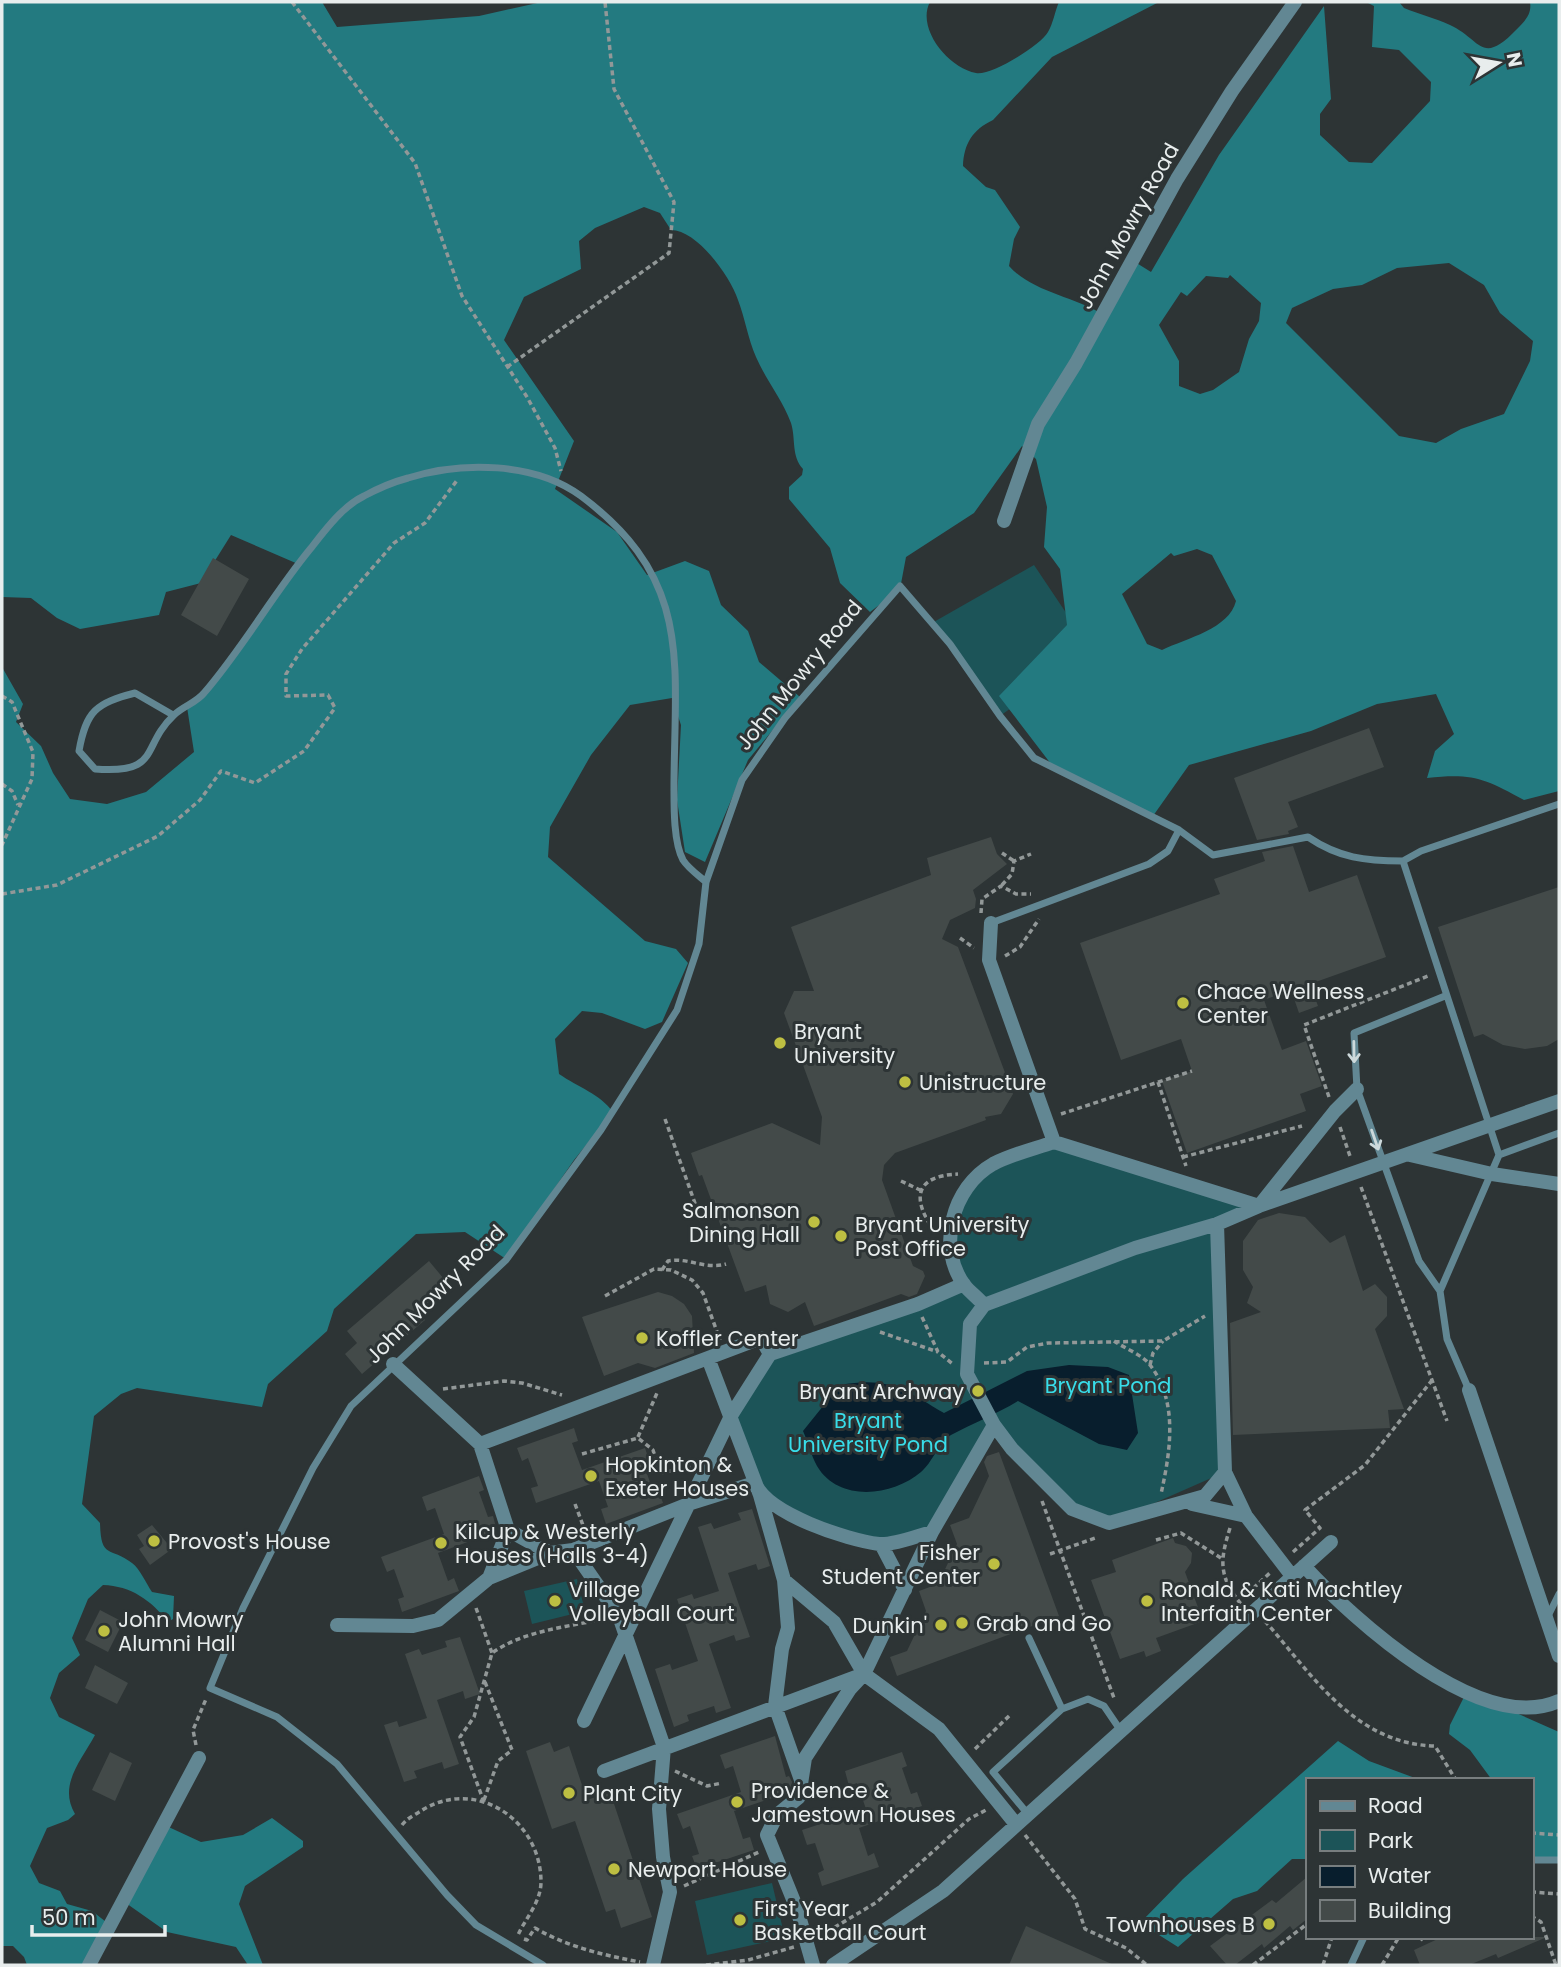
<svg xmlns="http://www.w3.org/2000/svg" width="1561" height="1967" viewBox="0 0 1561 1967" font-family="Poppins,sans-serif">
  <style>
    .green { fill: #1c5458 }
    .forest { fill: #237a80; fill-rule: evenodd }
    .water { fill: #081e2d }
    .building { fill: #434a49 }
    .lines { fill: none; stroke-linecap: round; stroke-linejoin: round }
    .path { stroke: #929898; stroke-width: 3.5; stroke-dasharray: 5 3.5; stroke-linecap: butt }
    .lane { stroke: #628793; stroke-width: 7 }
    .street { stroke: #628793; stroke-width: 14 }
    .oneway { stroke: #cdd9db }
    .poi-dot { fill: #bebf42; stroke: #2d3435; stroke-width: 2.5 }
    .labels { text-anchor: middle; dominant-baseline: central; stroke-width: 6; stroke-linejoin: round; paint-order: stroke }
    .street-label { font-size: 21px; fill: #e8eded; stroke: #2d3435 }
    .poi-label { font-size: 21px; fill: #e8eded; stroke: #2d3435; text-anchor: start }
    .park-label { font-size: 21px; fill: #38dde9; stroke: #2d3435 }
  </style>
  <rect width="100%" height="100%" fill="#2d3435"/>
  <path class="green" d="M1034,565L1091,650L1000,716L932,623Z
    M1054,1142L1259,1206L1217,1224L1225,1472L1109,1523L1072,1509L994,1425L932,1532L881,1544L818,1528L760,1495L732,1414L770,1354L964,1284L950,1249L971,1182Z
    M577,1579L585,1611L532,1624L524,1591Z
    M772,1883L785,1938L707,1955L695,1901Z"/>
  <path class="forest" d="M2,2H322L337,27L479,16L542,2H930C916,28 948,68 976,73C991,76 1041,45 1048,32C1053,24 1055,11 1059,2H1159L1052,57L993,120C972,130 964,144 963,166L986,187L995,190L1020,227L1014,239L1009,266C1032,292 1073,296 1102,314L1135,262L1151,272L1219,155L1324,6L1331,99L1320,114V135L1349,162L1372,163L1430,101L1431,82L1399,50L1372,47L1374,6L1366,2H1399L1404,8C1419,14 1435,18 1450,25C1481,39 1481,67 1517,29C1525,21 1532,14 1530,2H1559V791L1524,800C1484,778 1472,773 1427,778L1435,751L1454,734L1436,694L1377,704L1311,731L1189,765L1153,816L1051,764L999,696L1067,625L1060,569L1044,547L1047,507L1036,459L1022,446L974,513L906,557L900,589L870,612L840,583L830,548L789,499V487L802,475L803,469C791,456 796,439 791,423C782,399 766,380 756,357C748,339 745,318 738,300C730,276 697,230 671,230L660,213L644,207L595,228L579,241L581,269L524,297L504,340L574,441L555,489L617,532L647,575L685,561L709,571L721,605L748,631L759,662L800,697L748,760L705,862L685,852L677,800L681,725L672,698L630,705L591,755L550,827L548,857L645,941L676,949L688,963L662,1022L645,1029L602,1013L582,1011L555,1039L559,1074C578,1087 600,1094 613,1112L574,1160L506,1259L465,1232L416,1234L334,1309L327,1331L268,1384L262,1407L137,1388L121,1394L94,1416L82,1504L100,1523C101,1560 110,1546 132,1563C140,1569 146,1583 152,1592L174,1596L173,1619L168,1622C151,1600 131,1586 103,1585L88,1599L72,1638L80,1655L59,1673L50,1698L59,1717L95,1735C81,1761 58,1785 75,1814L68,1820L47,1828L30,1866L39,1883L60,1891L67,1904L92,1911L110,1925L92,1965H27L24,1957L13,1946H2V667L23,704L16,722L41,746L53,773L70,799L107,804L146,792L194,752L187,707L206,695L298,564L231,535L201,583L166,592L159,615L80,629L57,618L31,598L2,597ZM1449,263L1484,285L1500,313L1533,341L1530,361L1504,414L1461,429L1436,443L1399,436L1286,323L1292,308L1333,289L1362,285L1397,268ZM1230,275L1261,303L1259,321L1249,339L1239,372L1213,390L1200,394L1179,386V361L1159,325L1181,292L1187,296L1206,276L1228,278ZM1197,549L1212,555L1236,601C1229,629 1187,638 1162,650L1147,644L1122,594L1171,553L1174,556Z
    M1467,1691L1559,1732V1861L1531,1857V1780H1492L1470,1750L1449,1734L1450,1725Z
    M1338,1741L1369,1761L1415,1778L1307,1780V1859H1292L1257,1891L1233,1899L1178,1947L1140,1923L1183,1879Z
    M272,1818L303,1841V1847L245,1886L239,1904L263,1965H248L236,1947L167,1932L123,1901L160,1823L201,1842L243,1835Z"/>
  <path class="water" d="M1069,1365L1108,1367L1129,1375L1138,1433L1127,1450L1099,1444L1018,1401C997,1414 973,1423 951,1435C938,1443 933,1462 921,1472C893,1496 839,1503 817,1466C811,1455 808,1442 803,1431L840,1385C888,1376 904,1389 944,1413L1027,1371Z"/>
  <path class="building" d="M213,558L249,579L217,636L181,615Z
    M1369,728L1384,767L1288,802L1298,827L1288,831L1289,834L1257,840L1234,778Z
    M991,837L997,854L1007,864L973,890L976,899L975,908L950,920L942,939L958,947L1013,1094L1001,1114L985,1117L986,1120L895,1153L884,1165L882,1180L913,1266L923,1271L925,1276L917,1294L909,1297L901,1294L814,1326L805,1302L788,1312L770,1304L766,1285L745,1292L702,1175L699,1176L691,1153L772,1123L820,1145L822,1117L784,1013L794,991H814L791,927L931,875L927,858Z
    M1293,846L1309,892L1357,875L1386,957L1310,984L1318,1006L1299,1013L1291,990L1264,1000L1282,1050L1306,1041L1322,1086L1300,1094L1306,1111L1187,1153L1162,1081L1192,1071L1181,1039L1121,1060L1080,943L1220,894L1214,879L1265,861L1262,852Z
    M1559,887V1039L1547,1046L1525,1049L1503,1045L1483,1034L1474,1037L1438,927Z
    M1279,1213L1305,1217L1330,1243L1345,1235L1363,1291L1375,1284L1387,1297V1316L1375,1329L1404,1409L1388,1410L1390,1428L1233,1435L1230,1323L1261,1312L1247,1303L1253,1287L1243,1270V1241L1258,1220Z
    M429,1261L449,1285L418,1311L425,1320L362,1374L345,1354L357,1343L347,1331Z
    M658,1292L672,1296L684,1304L692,1316L694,1353L655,1368L638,1363L604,1376L582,1317Z
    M574,1428L578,1441L572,1443L582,1470L645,1448L650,1463L644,1465L653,1491L658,1489L663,1503L606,1524L601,1509L608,1507L599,1481L536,1503L531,1488L538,1486L528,1458L522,1461L517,1448Z
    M999,1452L1059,1616L897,1676L890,1657L907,1651L926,1611L919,1591L938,1584L957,1544L950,1525L969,1518L989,1476L984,1462L987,1456Z
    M479,1476L484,1490L479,1492L488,1517L493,1516L497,1531L438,1553L448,1581L454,1578L459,1591L402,1612L398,1599L404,1597L394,1569L387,1572L381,1557L444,1534L435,1508L427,1511L422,1497Z
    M752,1509L770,1566L758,1570L756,1564L728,1573L750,1637L736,1641L734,1635L709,1644L731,1708L716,1713L714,1706L687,1715L689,1721L674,1727L655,1669L670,1664L672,1670L698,1661L677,1599L692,1594L694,1599L719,1591L698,1527L711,1523L714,1529L741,1520L738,1513Z
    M152,1525L172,1549L150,1565L139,1549L144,1546L137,1535Z
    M1173,1538L1175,1543L1186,1546L1192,1553L1191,1563L1185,1572L1203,1621L1156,1638L1161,1651L1146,1657L1144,1651L1120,1659L1091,1580L1116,1572L1112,1560Z
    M100,1610L123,1622L108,1652L85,1640Z
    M460,1637L480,1694L465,1699L463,1691L437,1700L459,1764L444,1769L442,1762L414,1771L417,1778L404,1782L384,1725L397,1721L399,1727L427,1718L405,1654L419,1649L422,1655L447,1647L445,1641Z
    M95,1665L128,1683L117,1704L85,1688Z
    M775,1736L786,1777L789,1776L792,1782L790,1792L734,1811L743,1839L750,1837L754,1850L697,1869L692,1856L699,1854L690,1826L683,1829L677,1814L741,1792L733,1766L725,1769L720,1755Z
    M550,1742L554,1752L569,1746L587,1800L610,1792L652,1917L621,1928L615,1909L606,1912L575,1821L552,1829L526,1751Z
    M110,1752L132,1763L115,1801L92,1790Z
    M902,1752L907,1766L902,1768L911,1794L917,1792L922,1806L859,1828L868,1856L874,1853L879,1867L822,1886L818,1873L824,1870L815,1843L807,1845L802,1830L866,1809L857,1783L849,1786L845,1771Z
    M1307,1877V1919L1293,1930L1290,1926L1264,1948L1262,1944L1235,1965H1227L1210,1946L1272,1900L1276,1903Z
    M1026,1926L1114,1965H1009Z
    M1442,1937H1547L1498,1958L1496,1954L1469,1965H1420L1414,1950Z"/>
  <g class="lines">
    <path class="path" d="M292,2L415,163L462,296L527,397L555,448L561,471
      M507,367L669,253L674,202L614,89L605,2
      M2,696L12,702L33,752L32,779L2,845
      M2,784L12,791L18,805
      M1002,853L1014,861
      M1002,885L1012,874L1014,861L1031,854
      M2,894L57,885L158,836L200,800L221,771L255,783L304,751L335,708L328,695L286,696V674L302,649L394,543L425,523L458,479
      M981,913L982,899L1001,886L1016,894H1031
      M960,938L974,948
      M1005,956L1020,947L1039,919
      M1158,1082L1186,1166
      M1329,1097L1304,1025L1428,976
      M1061,1114L1192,1071
      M665,1119L702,1223
      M1340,1127L1351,1159
      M1183,1157L1302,1126
      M901,1181L920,1190
      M1361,1187L1447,1421
      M935,1232C912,1200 913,1176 958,1174
      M662,1270L668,1261C688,1257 705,1270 726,1264
      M605,1296L654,1269L671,1270L692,1280L703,1293L720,1340
      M922,1317L938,1352L954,1365
      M880,1332L938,1352
      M1114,1341C1124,1348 1143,1355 1150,1365C1179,1402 1170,1453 1161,1494
      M984,1363L1007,1362L1027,1347L1048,1343L1163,1341L1205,1316
      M1150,1365L1153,1353L1163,1341
      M443,1389L504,1381L522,1383L562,1395
      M638,1437L657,1393
      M582,1454L638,1438L653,1450L660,1473L692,1467
      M1042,1501L1114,1698
      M575,1504L584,1528
      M1230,1528C1220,1560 1218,1576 1241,1604
      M1156,1540L1181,1533L1221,1558
      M1293,1552L1320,1528L1305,1510L1365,1465L1433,1379
      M1050,1554L1098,1537
      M1247,1594L1272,1571
      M476,1608L492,1653
      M1265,1621C1313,1676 1355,1744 1435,1746L1456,1780
      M196,1745L193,1730L206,1699
      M975,1749L1011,1714
      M675,1771L707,1786L722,1783
      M484,1800L498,1761L512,1750L485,1682
      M484,1802L460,1737L474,1717L492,1653C523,1631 566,1627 604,1619
      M402,1825C408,1817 417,1814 424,1809C478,1778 541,1821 541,1882C541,1902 525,1919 518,1935
      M1531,1833L1559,1835
      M1025,1835L1075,1899L1085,1929L1126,1948L1147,1965
      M684,1886L759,1852
      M1531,1892L1559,1894
      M1531,1916L1541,1922L1556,1965
      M820,1936L877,1902L969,1819L986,1810
      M1419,1937L1423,1940
      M524,1939L527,1940L535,1928C568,1947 603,1955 640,1962
      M706,1965L748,1960L794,1947
      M1253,1965L1307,1924
      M1323,1965L1332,1937
      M1382,1965L1399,1937"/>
    <path class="lane" d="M173,715L135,693C96,703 86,711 79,751L95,769C162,774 140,747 174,715C183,706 196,703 204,693C243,648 273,594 311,548C325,530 343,506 364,496C377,489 393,482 408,478C462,461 535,462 581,496C692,579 675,659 674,782C674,803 673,842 683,860C688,868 699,876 706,882
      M1403,861L1421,851L1559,804
      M991,923L1149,864L1168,851L1179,830
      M1445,996L1354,1033L1357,1089L1419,1261L1440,1291L1447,1339L1469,1390
      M1499,1155L1559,1133
      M1548,1616L1559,1594
      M1029,1638L1062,1709
      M1027,1813L993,1772L1062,1709L1088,1699L1104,1706L1121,1731
      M1531,1860H1559
      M543,1965L476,1925L447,1895L337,1764L277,1717L210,1688L243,1608L313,1468L351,1406L506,1260L601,1130L677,1010L699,944L706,882L742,780L785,718L900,586L950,644L1000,716L1034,758L1179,830L1213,855L1308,837C1339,858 1365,861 1403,861L1499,1155L1440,1291
      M1351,1965L1364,1937"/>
    <path class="street" d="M1004,521L1038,424L1076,363L1177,179L1232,91L1295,2
      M991,923L989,960L1054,1142C1034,1149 1012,1154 993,1164C952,1187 936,1248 965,1286C970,1292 978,1298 984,1305L970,1324L967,1374L994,1425L1012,1449L1072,1509L1109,1523L1205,1496L1225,1472
      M1054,1142L1259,1206L1335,1111L1357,1089
      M1410,1155L1492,1174L1559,1184
      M1217,1224L1225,1472L1246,1516
      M984,1305L1135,1248L1217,1224L1259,1206L1559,1101
      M708,1358L760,1495L784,1580L834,1622L864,1674L939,1729L1015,1823
      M393,1364L480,1444L508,1530L550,1553
      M1469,1390L1559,1656
      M480,1444L761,1338L770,1354L918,1304L964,1284
      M1192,1504L1246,1516L1292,1576
      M881,1544L905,1590
      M573,1550L619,1616L664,1747L659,1809L663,1857L670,1892L653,1965
      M1304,1566C1354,1620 1481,1736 1559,1701
      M489,1578L508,1530
      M784,1580L788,1628L782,1649L775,1706L801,1780
      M337,1625L413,1626L438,1620L489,1578L550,1553L573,1550L691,1503L755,1483C767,1514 847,1540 879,1544C895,1545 916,1536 932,1532
      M584,1721L732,1414L770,1354
      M604,1771L861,1675
      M89,1965L199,1758
      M813,1965L797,1909L767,1835L777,1815L799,1797L805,1758L850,1689L864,1674L932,1532L994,1425
      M833,1965L943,1891L1331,1542"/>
  </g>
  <defs><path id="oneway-shaft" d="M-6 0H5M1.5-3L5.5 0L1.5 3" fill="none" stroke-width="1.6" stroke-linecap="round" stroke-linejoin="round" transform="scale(1.75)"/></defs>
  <g class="oneway">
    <use href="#oneway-shaft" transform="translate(1354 1052) rotate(89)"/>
    <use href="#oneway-shaft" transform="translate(1375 1140) rotate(71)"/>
  </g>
  <g class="poi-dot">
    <circle cx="1183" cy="1003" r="7"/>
    <circle cx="780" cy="1043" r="7"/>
    <circle cx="905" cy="1082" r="7"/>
    <circle cx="814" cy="1222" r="7"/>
    <circle cx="841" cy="1236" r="7"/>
    <circle cx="642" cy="1338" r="7"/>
    <circle cx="978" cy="1391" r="7"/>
    <circle cx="591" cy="1476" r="7"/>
    <circle cx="154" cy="1541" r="7"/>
    <circle cx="441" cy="1543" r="7"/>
    <circle cx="994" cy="1564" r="7"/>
    <circle cx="555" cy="1601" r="7"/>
    <circle cx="1147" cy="1601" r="7"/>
    <circle cx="962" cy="1623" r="7"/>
    <circle cx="941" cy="1625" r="7"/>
    <circle cx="104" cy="1631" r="7"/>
    <circle cx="569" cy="1793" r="7"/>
    <circle cx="737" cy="1802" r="7"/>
    <circle cx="614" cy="1869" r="7"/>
    <circle cx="740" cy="1920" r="7"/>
    <circle cx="1269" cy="1924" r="7"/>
  </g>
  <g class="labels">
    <g class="street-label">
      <text transform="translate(1128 226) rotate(-61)">John Mowry Road</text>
      <text transform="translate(799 675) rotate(-51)">John Mowry Road</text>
      <text transform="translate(435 1294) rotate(-45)">John Mowry Road</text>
    </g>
    <g class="poi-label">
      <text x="1197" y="991">Chace Wellness<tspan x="1197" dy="24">Center</tspan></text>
      <text x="794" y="1031">Bryant<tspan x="794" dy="24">University</tspan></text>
      <text x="919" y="1082">Unistructure</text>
      <text x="800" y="1210" text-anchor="end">Salmonson<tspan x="800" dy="24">Dining Hall</tspan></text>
      <text x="855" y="1224">Bryant University<tspan x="855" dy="24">Post Office</tspan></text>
      <text x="656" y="1338">Koffler Center</text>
      <text x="964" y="1391" text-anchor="end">Bryant Archway</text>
      <text x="605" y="1464">Hopkinton &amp;<tspan x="605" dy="24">Exeter Houses</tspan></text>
      <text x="455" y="1531">Kilcup &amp; Westerly<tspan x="455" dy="24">Houses (Halls 3-4)</tspan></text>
      <text x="168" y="1541">Provost's House</text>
      <text x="980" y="1552" text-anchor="end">Fisher<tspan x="980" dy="24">Student Center</tspan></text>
      <text x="569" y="1589">Village<tspan x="569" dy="24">Volleyball Court</tspan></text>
      <text x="1161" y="1589">Ronald &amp; Kati Machtley<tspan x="1161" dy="24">Interfaith Center</tspan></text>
      <text x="118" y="1619">John Mowry<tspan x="118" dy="24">Alumni Hall</tspan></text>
      <text x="976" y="1623">Grab and Go</text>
      <text x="927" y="1625" text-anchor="end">Dunkin'</text>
      <text x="751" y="1790">Providence &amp;<tspan x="751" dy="24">Jamestown Houses</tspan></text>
      <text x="583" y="1793">Plant City</text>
      <text x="628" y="1869">Newport House</text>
      <text x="754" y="1908">First Year<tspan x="754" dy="24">Basketball Court</tspan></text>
      <text x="1255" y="1924" text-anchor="end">Townhouses B</text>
    </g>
    <g class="park-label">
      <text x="1108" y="1385">Bryant Pond</text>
      <text x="868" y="1420">Bryant<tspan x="868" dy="24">University Pond</tspan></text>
    </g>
  </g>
  <rect width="1561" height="1967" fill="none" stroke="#e8eded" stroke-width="7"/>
  <rect x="1306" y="1778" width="228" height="161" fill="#2d3435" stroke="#787e7f" stroke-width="2"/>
  <rect x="1320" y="1801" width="35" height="10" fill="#628793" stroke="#787e7f" stroke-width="2"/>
  <text x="1368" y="1813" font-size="21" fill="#e8eded">Road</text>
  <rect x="1320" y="1830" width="35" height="21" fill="#1c5458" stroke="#787e7f" stroke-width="2"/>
  <text x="1368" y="1848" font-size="21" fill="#e8eded">Park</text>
  <rect x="1320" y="1866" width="35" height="21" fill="#081e2d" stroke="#787e7f" stroke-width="2"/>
  <text x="1368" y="1883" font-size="21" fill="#e8eded">Water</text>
  <rect x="1320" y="1900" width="35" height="21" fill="#434a49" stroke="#787e7f" stroke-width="2"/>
  <text x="1368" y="1918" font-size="21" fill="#e8eded">Building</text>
  <g transform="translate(1498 63) rotate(79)" stroke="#2d3435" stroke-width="5" paint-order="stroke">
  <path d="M0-5L12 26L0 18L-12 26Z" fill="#e8eded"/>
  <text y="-10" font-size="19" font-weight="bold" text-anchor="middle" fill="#e8eded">N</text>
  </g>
  <path d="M32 1925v10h133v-10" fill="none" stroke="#e8eded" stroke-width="3.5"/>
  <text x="42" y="1925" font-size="21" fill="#e8eded" stroke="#2d3435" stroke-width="5" paint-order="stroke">50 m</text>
</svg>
